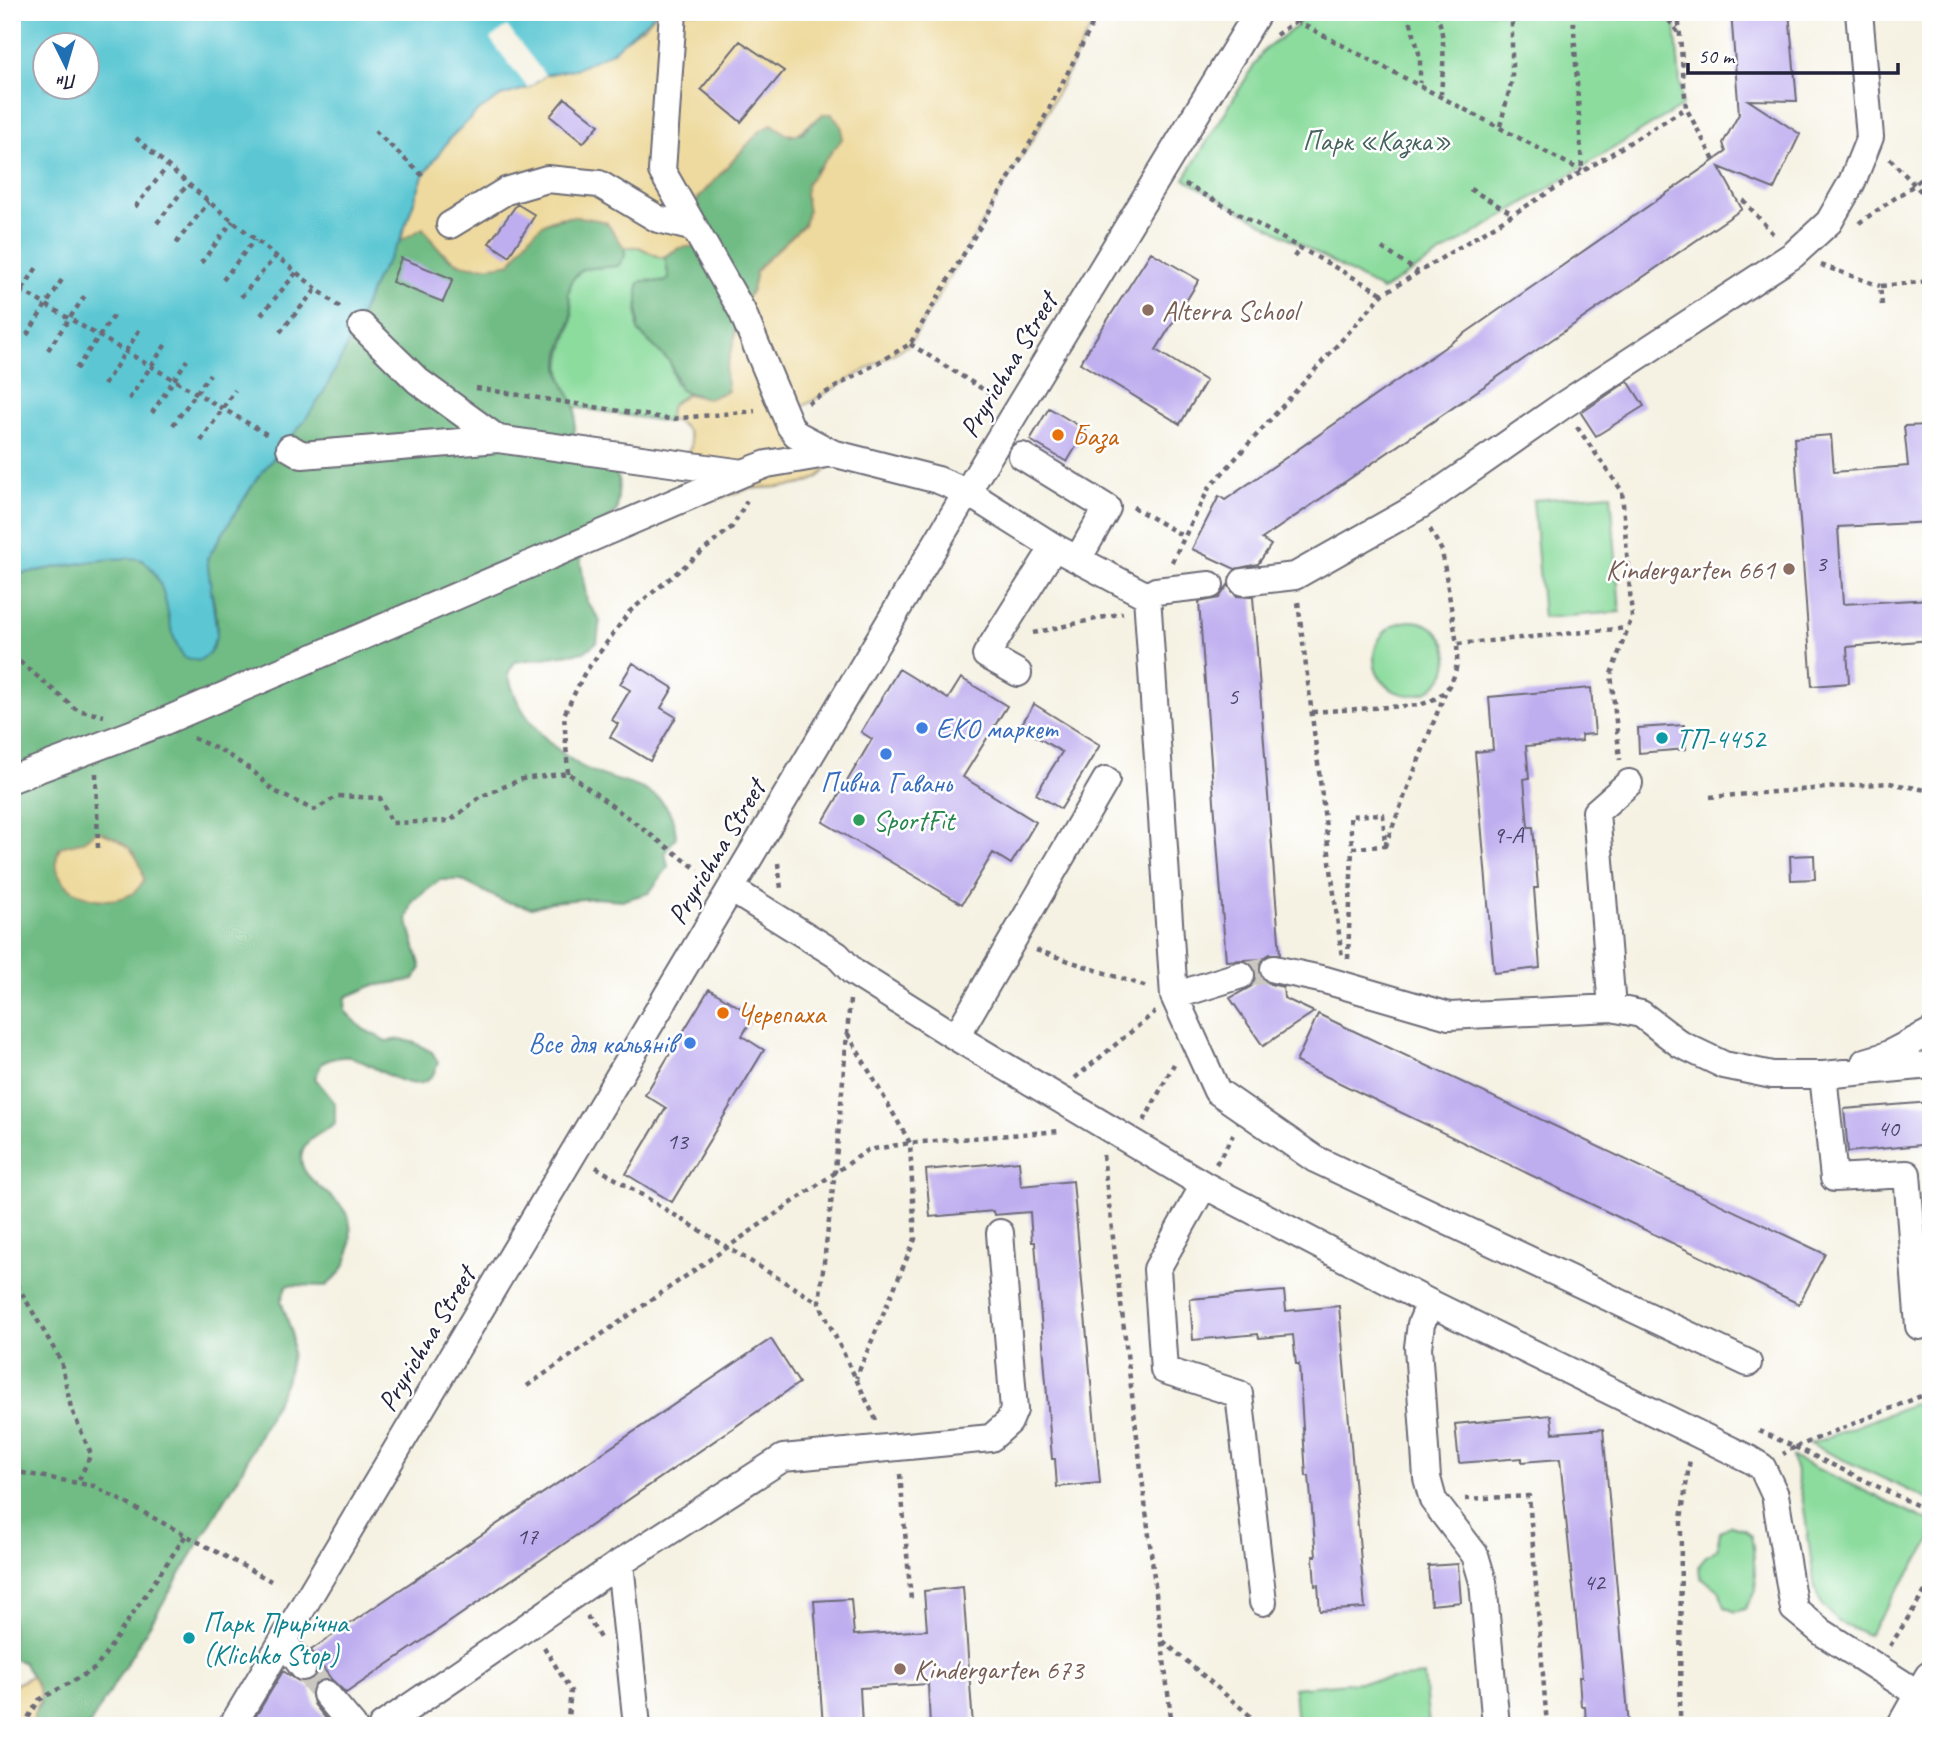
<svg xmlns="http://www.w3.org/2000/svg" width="1943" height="1738" viewBox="0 0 1943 1738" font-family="Caveat,sans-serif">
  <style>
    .green { fill: #8bdc9d; stroke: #567f6c; stroke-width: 2 }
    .forest { fill: #70bc84; stroke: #496f60; stroke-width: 2 }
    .sand { fill: #eeda9e; stroke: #887e6c; stroke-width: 2 }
    .water { fill: #5bc7d3; stroke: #3e7487; stroke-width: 2; fill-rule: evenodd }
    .pier { fill: #f5f2e3 }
    .building { fill: #beadef }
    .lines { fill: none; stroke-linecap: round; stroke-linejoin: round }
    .minor-tunnel { stroke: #cbc8c1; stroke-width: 26; stroke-dasharray: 26 13; stroke-linecap: butt }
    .minor-casing { stroke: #6c6b76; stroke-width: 30 }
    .major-casing { stroke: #6c6b76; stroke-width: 37 }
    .path { stroke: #6c6b76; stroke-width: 4.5; stroke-dasharray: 5 5; stroke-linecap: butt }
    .minor { stroke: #fff; stroke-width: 26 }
    .major { stroke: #fff; stroke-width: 33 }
    .education-dot { fill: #8d6e63; stroke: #fff; stroke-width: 2.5 }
    .food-dot { fill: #e8710a; stroke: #fff; stroke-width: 2.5 }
    .shop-dot { fill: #3f7fe0; stroke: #fff; stroke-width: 2.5 }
    .culture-dot { fill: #0f9aa8; stroke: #fff; stroke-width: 2.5 }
    .leisure-dot { fill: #2e9e5b; stroke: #fff; stroke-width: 2.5 }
    .labels { text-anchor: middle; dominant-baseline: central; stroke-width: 5; stroke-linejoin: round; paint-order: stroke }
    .number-label { font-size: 24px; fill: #494568 }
    .park-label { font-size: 28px; fill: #47635d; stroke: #fff }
    .education-label { font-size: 28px; fill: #785e54; stroke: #fff; text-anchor: start }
    .street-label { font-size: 28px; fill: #22223b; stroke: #fff }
    .food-label { font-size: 28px; fill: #c56008; stroke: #fff; text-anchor: start }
    .shop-label { font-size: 28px; fill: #366cbe; stroke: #fff; text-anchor: start }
    .culture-label { font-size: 28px; fill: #0d838f; stroke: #fff; text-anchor: start }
    .leisure-label { font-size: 28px; fill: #27864d; stroke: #fff; text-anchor: start }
  </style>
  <rect width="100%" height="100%" fill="#fff"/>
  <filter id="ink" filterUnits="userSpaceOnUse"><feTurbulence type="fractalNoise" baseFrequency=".0143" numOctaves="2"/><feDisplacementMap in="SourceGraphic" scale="14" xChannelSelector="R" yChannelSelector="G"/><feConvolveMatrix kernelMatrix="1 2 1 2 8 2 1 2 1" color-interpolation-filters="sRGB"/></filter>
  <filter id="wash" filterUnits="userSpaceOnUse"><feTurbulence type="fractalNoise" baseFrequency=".00686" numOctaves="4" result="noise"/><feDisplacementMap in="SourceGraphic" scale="28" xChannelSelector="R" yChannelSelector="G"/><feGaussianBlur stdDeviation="1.57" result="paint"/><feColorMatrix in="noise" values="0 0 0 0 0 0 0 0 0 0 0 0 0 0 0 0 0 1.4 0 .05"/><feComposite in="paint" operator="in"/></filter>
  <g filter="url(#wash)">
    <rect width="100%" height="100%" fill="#f5f2e3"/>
    <path class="green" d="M1304,12H1674L1682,106L1382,290L1184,179L1263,51L1297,26Z
      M624,247H639L661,258L665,257L669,279L664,282L647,280C635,295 637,313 638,331L670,362L675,383L687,394L674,402L668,422L575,407C538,348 586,339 568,294L572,280L582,269L617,266L625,256Z
      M1611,494L1620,612L1543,618L1533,500Z
      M1374 658a37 37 0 1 1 74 0a37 37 0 1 1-74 0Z
      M1931,1397V1501L1810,1444Z
      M1792,1457L1931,1522V1540L1868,1635L1839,1622L1823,1607L1815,1589L1803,1501Z
      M1731,1525L1744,1529L1751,1536L1753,1546L1756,1590L1745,1609L1735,1612L1725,1607L1719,1590L1701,1578L1698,1568L1705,1557L1717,1549L1720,1532Z
      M1424,1676L1429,1726H1297L1294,1688Z"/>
    <path class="forest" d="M823,114H832L838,118L842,128V139L837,148L815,171L805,194L808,211L804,225L756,272L752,291L739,309L734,342L725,371L728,391L708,399L680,390L670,362L638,331V284L642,281L664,282L669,279L665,257L679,248L699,197L760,131L772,124L791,136L803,132Z
      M579,215L606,222L624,247L625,256L618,266L582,269L572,280L568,294C580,324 560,334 559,362C558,381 570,391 575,407C578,420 571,430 576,445L607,457L619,480L617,510L599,528L580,557L587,602L600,620L597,642L584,652L515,662L508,673C516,713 545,743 579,765C617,788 672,779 676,837L665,852L668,867L649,893L624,900L594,898L551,902L532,908L503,901L461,880H440L413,901L407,919L421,968L413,980L372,986L346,997L345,1011L363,1029L386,1041L401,1039L415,1043L432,1052L438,1062C426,1112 372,1060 349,1057C339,1056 330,1059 322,1063L315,1078L335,1103V1123C327,1130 314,1135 308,1142C283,1173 333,1191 344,1210C352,1221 351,1233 350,1246C348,1265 341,1274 326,1286L287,1285L281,1301L292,1333V1354L286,1382L238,1478L89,1726H34V1713L41,1703L36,1684L23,1662L12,1659V575C36,572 125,552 142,560C150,564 157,577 161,586C172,614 165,628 184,657L209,654C229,623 205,591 207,559L257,478L321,397L344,353L376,279L400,241L423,228C451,271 464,268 511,263C537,224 532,224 579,215Z"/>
    <path class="sand" d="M657,12H1099L1039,128L910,344L802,407L799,419L831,464C812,493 777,485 748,489C733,492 720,501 704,500L691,481L685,455L691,447C691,432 685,423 670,420C666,404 677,402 687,394L708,399L728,391L725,372L734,342L739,308L752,291L756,272L763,263L804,225L808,212L805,194L807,183L842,139V128L832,114H823L796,135L786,134L772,124L760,131L699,197L694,207L706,245L679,248L661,258L639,247H624L606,222C552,209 540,219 511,263C467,272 448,266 423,228L400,241L423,176L451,137L477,112L501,96L528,88L545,75L578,68L645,26Z
      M97,831C124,840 140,851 144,880C141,884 137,891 133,893C103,912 41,890 60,847L81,842Z
      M31,1676C52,1707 30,1700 34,1726H12V1686Z"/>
    <path class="water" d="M12,12H657L612,52L578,68L545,75L528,88L501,96L477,112L451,137L423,176L400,241L376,279L344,353L321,397L302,424L257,478L207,559L217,634L209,654L198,661L184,657C165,628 172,614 161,586C157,577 150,564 142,560C125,552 36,572 12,575ZM46,46H88V88H46Z"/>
    <path class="pier" d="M507,26L545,75L528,88L490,39Z"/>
    <g id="blocks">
      <path class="building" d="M1731,12H1789L1797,101L1748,100L1800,134L1774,189L1719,167L1742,209L1262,539L1271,545L1258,564L1235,569L1192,549L1219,496L1225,500L1726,152L1723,143L1739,114Z
        M740,41L784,71L741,122L701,89Z
        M565,98L599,125L583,143L550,116Z
        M517,204L535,215L509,256L489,243Z
        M1151,252L1199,280L1156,350L1206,381L1180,424L1080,363Z
        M401,258L453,279L443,302L392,282Z
        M1628,381L1644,406L1596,436L1581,413Z
        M1049,408L1086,430L1067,462L1030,440Z
        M1931,425V522L1838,527L1843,604L1931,599V640L1847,647L1849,683L1812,686L1794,438L1831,435L1834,472L1908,466L1904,426Z
        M1228,585L1236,596L1253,597L1280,954H1270L1262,959L1226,961L1199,602L1219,598Z
        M633,663L673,688L661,708L676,717L650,761L610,737L618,724L612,720L630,690L620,684Z
        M899,669L948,699L961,678L1007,706L963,777L1036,822L1011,864L993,853L962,904L823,822L872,739L861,732Z
        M1591,688L1595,734L1581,735L1582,741L1526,746L1529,778L1524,779L1528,827H1533L1538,888H1534L1540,968L1494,973L1475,752L1493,750L1489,697Z
        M1034,704L1100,745L1061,809L1036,794L1062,752L1020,727Z
        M1684,725L1686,749L1639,753L1638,728Z
        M1814,855L1815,879L1791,880L1790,856Z
        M1261,977L1270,984L1283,987L1284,998L1314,1012L1263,1046L1230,998L1252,986Z
        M709,989L754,1016L742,1036L764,1050L672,1202L626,1174L666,1108L645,1095Z
        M1318,1014L1825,1254L1799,1304L1296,1062Z
        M1931,1102V1144L1848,1152L1844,1109Z
        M1019,1161L1021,1186L1073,1181L1100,1483L1057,1487L1055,1459H1052L1035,1242H1032L1030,1212L994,1215L993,1211L930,1217L926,1170Z
        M1284,1291L1286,1311L1339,1306L1365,1608L1320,1611L1318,1585L1315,1586L1313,1556H1316L1309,1476H1306L1299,1364H1296L1293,1335L1259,1338L1258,1334L1193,1340L1190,1299Z
        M771,1339L799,1383L346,1693L331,1679L311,1650Z
        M1551,1415L1553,1433L1603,1429L1629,1726H1586L1585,1706H1581L1579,1677H1582L1560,1459L1522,1462V1458L1459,1463L1455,1424Z
        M1458,1564L1461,1602L1431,1605L1428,1566Z
        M963,1587L973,1726H930L928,1684L860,1688L862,1726H823L814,1601L851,1599L854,1635L927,1630L924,1591Z
        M283,1671L311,1689L314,1704L332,1726H270L254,1719Z"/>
    </g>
  </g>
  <g filter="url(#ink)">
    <use href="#blocks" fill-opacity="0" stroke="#6c6b76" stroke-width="2"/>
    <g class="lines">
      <path class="minor-tunnel" d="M1241,975L1274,969
        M303,1667L326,1694"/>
      <defs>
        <path id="minor" d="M673,12L662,171L742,311L790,426L796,434L832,453
          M450,225L506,191L547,179L599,184L658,219L694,228
          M362,326L418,381L498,439
          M290,448L302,455L498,439L743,473
          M1022,456L1107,508L1078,559
          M1243,582L1295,576L1419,506L1562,406L1793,255L1829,222L1852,182L1870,137L1859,12
          M1147,596L1174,996L1217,1091L1315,1159L1748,1363
          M1147,596L1156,591L1210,585
          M1018,673L986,655L1054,547
          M12,779L158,724L743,473L767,464L832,453L938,480L967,492L1054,547L1147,596
          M731,889L837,955L853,972L956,1037L1204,1185L1430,1303L1749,1459L1762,1467L1775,1495L1794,1609L1823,1633L1920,1695
          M1274,969L1325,980L1449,1016L1612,1008L1641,1014L1680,1044L1724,1065L1772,1075H1823L1931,1065
          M1174,996L1241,975
          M1612,1008L1596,812L1629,783
          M956,1037L1106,780
          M1865,1062L1885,1056L1931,1032
          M1823,1075L1834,1178L1907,1174L1919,1326
          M1204,1185L1157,1269L1164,1370L1239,1394L1263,1602
          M1430,1303L1421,1324L1418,1347L1427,1478L1433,1500L1475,1555L1483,1582L1496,1726
          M620,1563L637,1726
          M283,1641L303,1667
          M326,1694L353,1726
          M232,1726L967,492L1258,12
          M382,1726L620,1563L783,1458L991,1438L1009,1422L1014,1410L1000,1233"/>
        <path id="major" d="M1904,1726L1931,1678"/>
      </defs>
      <use href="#minor" class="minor-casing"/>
      <use href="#major" class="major-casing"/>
      <path class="path" d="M1408,12L1420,57V83
        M1436,12C1447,39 1443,66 1441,94
        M1573,12L1582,170
        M1663,12L1679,34
        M1678,12L1686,108L1716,164
        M1296,21L1582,171
        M1276,35L1296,21L1301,12
        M1500,126L1512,80V19L1509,12
        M375,131L423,176
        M136,138L209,202L343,310
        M1890,159L1931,202
        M1185,184L1383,294
        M1470,189L1513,214
        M1743,200L1774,235
        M135,207L168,166
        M157,223L188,184
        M1859,223L1914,185L1931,169
        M176,243L209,202
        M1382,248L1418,272
        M12,254L15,250
        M1294,257L1300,248
        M201,263L233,221
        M1821,265L1880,286
        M223,280L255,239
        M12,285L268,435
        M241,297L276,256
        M1882,305L1880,286L1931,281
        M12,306L39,264
        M261,315L297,272
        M280,332L317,288
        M27,335L63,278
        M910,344L989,393
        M48,350L86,294
        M76,369L114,315
        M104,385L140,329
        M476,388L670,419L755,411
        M129,399L166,344
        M808,403L910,344L1039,128L1099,12
        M152,413L187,360
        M173,425L210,374
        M1577,427L1622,491L1632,617L1611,674L1620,760
        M201,441L235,390
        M1133,507L1185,537
        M1430,529L1442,551L1457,644L1627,628
        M1172,562L1209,488L1383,294L1686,108
        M1298,602L1342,958
        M1033,633L1123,613
        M12,655L77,710L104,716
        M1312,712L1419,705C1451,696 1459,676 1457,644
        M193,738L222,751L253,771L274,791L314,810L338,796L380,798L392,823L450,821L480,797L522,779L568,773L698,870
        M96,773L98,849
        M568,773L564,715L584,674L629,612L732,527L747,501
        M1710,797L1889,783L1931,791
        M1383,814L1385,846L1352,848L1350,816Z
        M1385,846L1445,693
        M778,863L781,889
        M1036,950L1147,987
        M1348,959L1352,848
        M850,1000L835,1171L819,1303L878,1424
        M848,1034L910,1143L915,1239L856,1378
        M1075,1078L1155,1012
        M1144,1121L1174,1064
        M1103,1155L1172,1726
        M1216,1164L1233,1135
        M596,1167L819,1303
        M12,1276L61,1361L71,1408L91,1454L78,1482
        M527,1386L868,1150L910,1143L1060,1131
        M1759,1431L1795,1447L1783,1454
        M1795,1447L1931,1512
        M1796,1447L1931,1392
        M12,1471L94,1486L271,1581
        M900,1474L911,1600
        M1465,1499L1529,1496L1547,1726
        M587,1616L600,1638
        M1163,1641L1262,1726
        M1890,1646L1931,1582
        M544,1647L571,1691L567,1726
        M23,1726L39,1700L96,1668L186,1535
        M1680,1726L1681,1519L1690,1459"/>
      <use href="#minor" class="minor"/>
      <use href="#major" class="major"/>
    </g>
  </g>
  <g class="education-dot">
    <circle cx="1148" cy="310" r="7"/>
    <circle cx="1789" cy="569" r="7"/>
    <circle cx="900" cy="1669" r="7"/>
  </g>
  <g class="food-dot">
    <circle cx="1058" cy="435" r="7"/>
    <circle cx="723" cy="1013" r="7"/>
  </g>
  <g class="shop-dot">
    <circle cx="922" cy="728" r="7"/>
    <circle cx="886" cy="754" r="7"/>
    <circle cx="690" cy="1043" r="7"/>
  </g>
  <g class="culture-dot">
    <circle cx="1662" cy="738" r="7"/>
    <circle cx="189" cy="1638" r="7"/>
  </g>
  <circle class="leisure-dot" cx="859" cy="820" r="7"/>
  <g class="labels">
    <g class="number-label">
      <text x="1821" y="563">3</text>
      <text x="1233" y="696">5</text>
      <text x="1508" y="835">9-А</text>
      <text x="1888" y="1128">40</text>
      <text x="677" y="1141">13</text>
      <text x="527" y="1536">17</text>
      <text x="1594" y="1582">42</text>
    </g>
    <g class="park-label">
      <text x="1377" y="140">Парк «Казка»</text>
    </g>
    <g class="education-label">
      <text x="1162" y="310">Alterra School</text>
      <text x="1775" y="569" text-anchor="end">Kindergarten 661</text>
      <text x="914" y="1669">Kindergarten 673</text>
    </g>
    <g class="street-label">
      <text transform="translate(1008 365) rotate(-59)">Pryrichna Street</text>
      <text transform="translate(716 852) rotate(-59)">Pryrichna Street</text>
      <text transform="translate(426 1339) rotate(-59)">Pryrichna Street</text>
    </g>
    <g class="food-label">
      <text x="1072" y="435">База</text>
      <text x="737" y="1013">Черепаха</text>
    </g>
    <g class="shop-label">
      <text x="936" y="728">ЕКО маркет</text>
      <text x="886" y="782" text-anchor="middle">Пивна Гавань</text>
      <text x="676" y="1043" text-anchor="end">Все для кальянів</text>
    </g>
    <g class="culture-label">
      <text x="1676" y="738">ТП-4452</text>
      <text x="203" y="1622">Парк Прирічна<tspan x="203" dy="32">(Klichko Stop)</tspan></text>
    </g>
    <g class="leisure-label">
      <text x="873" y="820">SportFit</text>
    </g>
  </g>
  <rect width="1943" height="1738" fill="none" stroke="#fff" stroke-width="42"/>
  <g transform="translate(66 66) rotate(175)"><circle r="33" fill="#ffffff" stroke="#a7a7b1" stroke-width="2"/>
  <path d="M0-5L12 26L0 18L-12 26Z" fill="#1f6fb2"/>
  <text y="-10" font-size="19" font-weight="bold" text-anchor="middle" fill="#22223b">Пн</text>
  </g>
  <path d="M1688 63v10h210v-10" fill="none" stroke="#22223b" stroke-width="3.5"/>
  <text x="1698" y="63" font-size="21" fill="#22223b" stroke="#ffffff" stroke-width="5" paint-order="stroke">50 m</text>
</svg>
